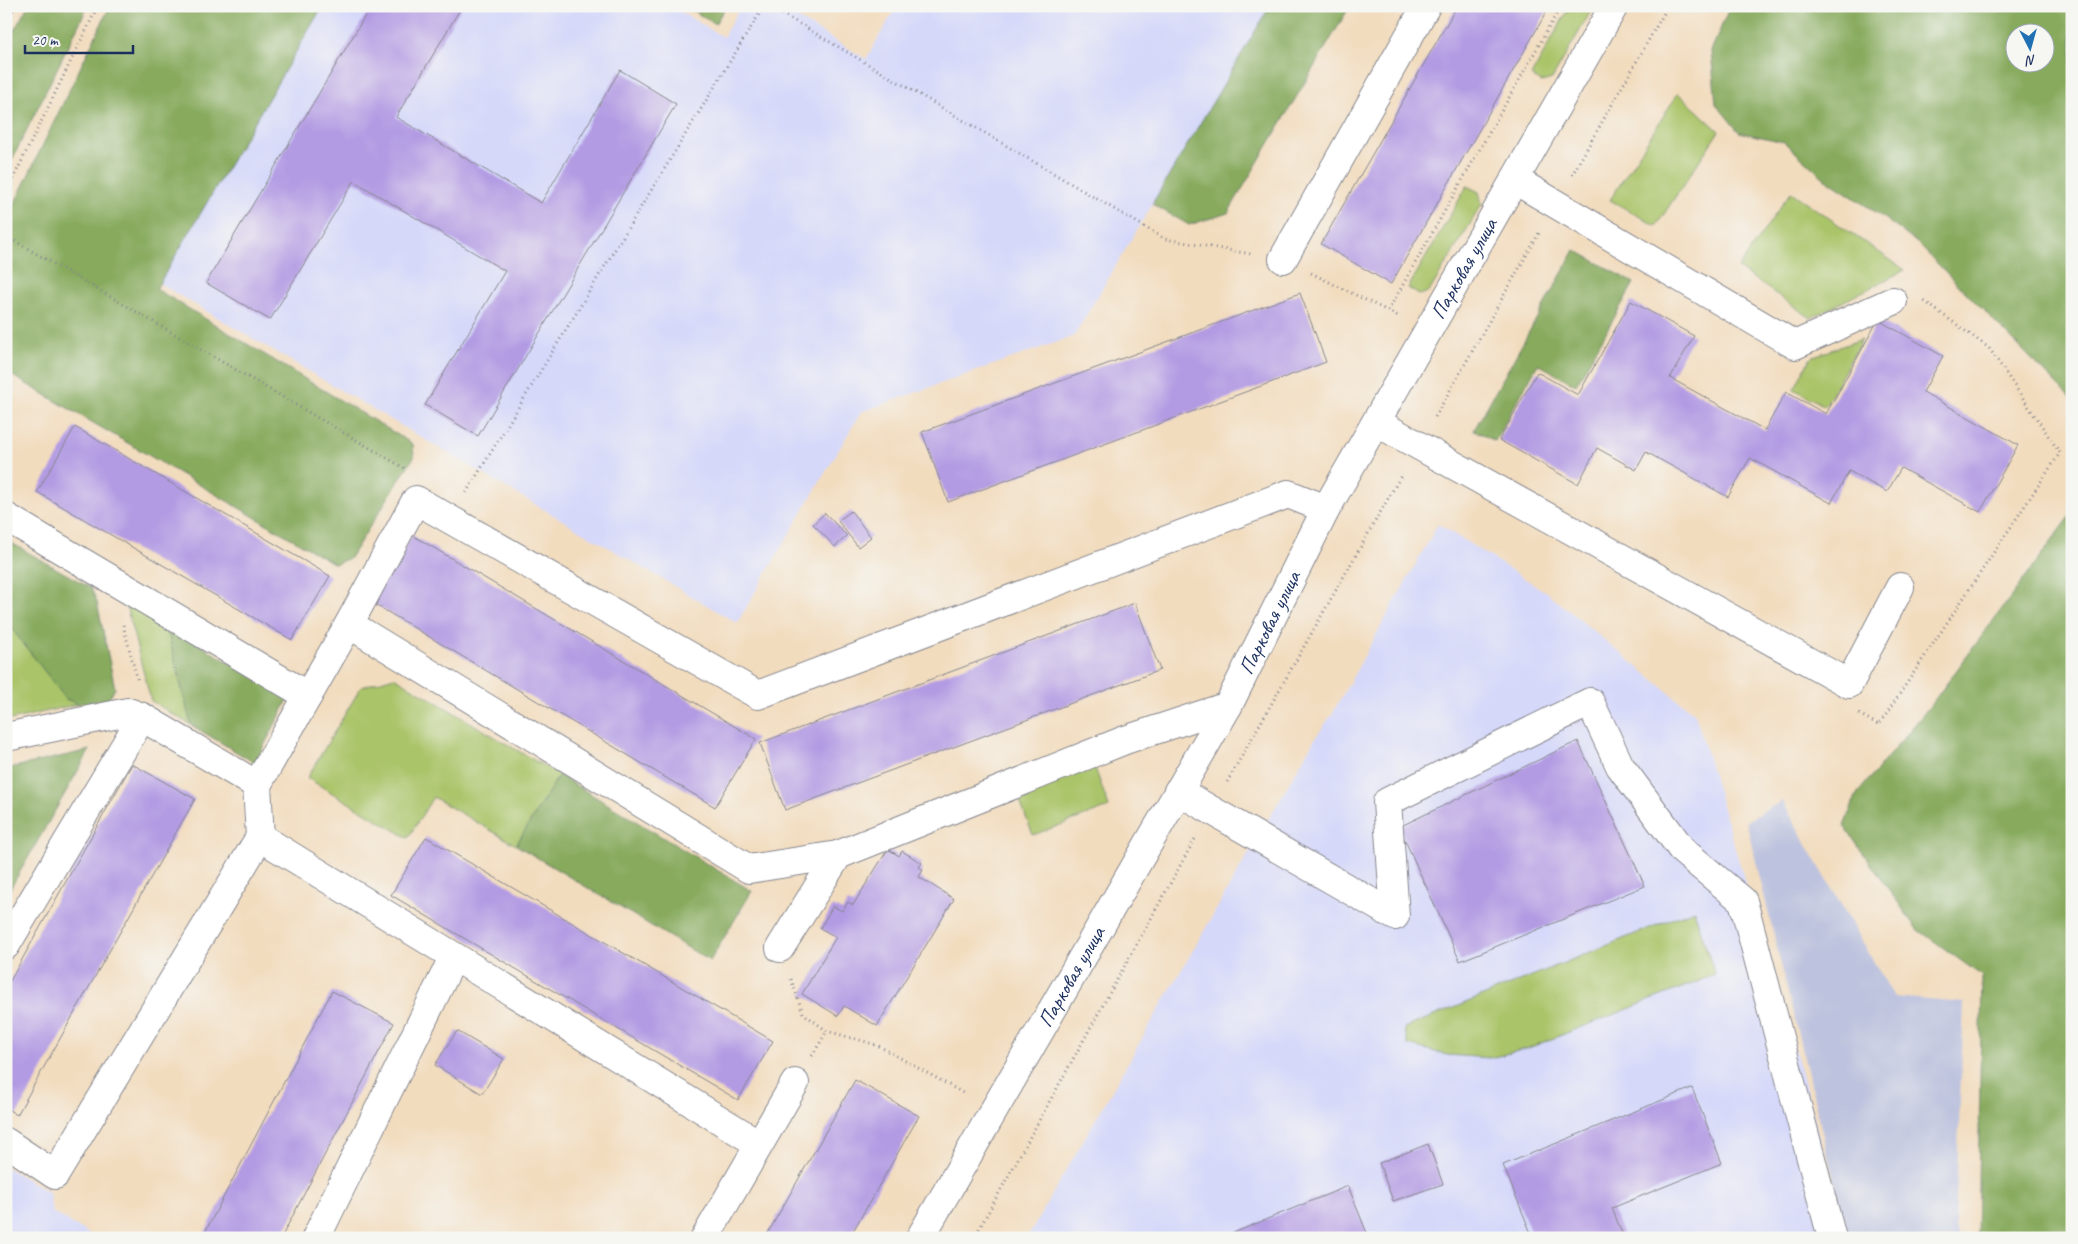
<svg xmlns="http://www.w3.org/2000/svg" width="2078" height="1244" viewBox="0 0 2078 1244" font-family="Caveat,sans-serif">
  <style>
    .built { fill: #d5d8f9 }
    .industrial { fill: #bdc3de }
    .green { fill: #aac469; stroke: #627a64 }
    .forest { fill: #87aa5d; stroke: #516c5e; fill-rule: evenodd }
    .building { fill: #b39be3 }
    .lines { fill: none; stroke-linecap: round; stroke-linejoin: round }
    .minor-casing { stroke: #86868e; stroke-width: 30 }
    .path { stroke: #86868e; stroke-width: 3; stroke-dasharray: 1 4; stroke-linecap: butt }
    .minor { stroke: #fff; stroke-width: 28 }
    .labels { text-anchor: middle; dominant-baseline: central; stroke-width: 4.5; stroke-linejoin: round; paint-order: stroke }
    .street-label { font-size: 21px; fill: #1b2f5e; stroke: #f6f6f2 }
  </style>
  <rect width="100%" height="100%" fill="#f6f6f2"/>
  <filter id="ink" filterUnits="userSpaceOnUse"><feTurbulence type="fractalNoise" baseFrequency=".02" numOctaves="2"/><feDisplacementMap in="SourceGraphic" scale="10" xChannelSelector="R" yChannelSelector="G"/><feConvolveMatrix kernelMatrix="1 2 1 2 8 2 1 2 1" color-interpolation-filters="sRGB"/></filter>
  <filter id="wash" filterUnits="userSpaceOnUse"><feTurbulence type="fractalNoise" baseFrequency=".0096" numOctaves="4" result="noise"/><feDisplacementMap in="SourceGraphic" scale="20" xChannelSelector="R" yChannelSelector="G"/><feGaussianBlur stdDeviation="1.12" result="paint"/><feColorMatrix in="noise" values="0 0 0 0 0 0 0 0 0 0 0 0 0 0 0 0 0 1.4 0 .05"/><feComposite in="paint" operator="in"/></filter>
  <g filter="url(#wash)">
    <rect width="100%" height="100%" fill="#f2dcbe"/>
    <path class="built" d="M226,6H671L723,37L741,6H777L866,59L897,6H1270L1074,336L861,412L737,623L87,241Z
      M1438,524L1546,592L1695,714L1801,1070L1846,1238H1027L1314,740L1332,714Z
      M6,1167L49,1192L52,1212L96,1238H6Z"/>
    <path class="industrial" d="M1782,801L1894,997L1964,1003L1955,1225L1958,1238H1848L1746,821Z"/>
    <path class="green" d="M1570,6H1594L1552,79L1542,82L1531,76Z
      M1678,93L1719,131L1656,226L1610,200Z
      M1467,186L1479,192L1482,204L1429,292L1419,295L1408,288Z
      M1791,192L1905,270L1811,318L1738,268Z
      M1862,339L1825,406L1794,389L1811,357Z
      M124,598L166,625L191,725L151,701Z
      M6,621L66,699L78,704L6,721Z
      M394,677L559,775L516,845L433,797L408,838L307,778L361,687Z
      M1094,765L1109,807L1033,835L1017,794Z
      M1694,910L1715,975L1526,1049L1490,1058L1447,1055L1408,1045L1404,1028Z"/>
    <path class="forest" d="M28,6H88L6,172V44Z
      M110,6H323L156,289L413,444L414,457L350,558L335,564L6,372V221Z
      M685,6H726L715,24Z
      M1270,6H1350L1228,213L1189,225L1152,204Z
      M1730,6H2072V400L1917,243L1877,213L1824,178L1784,142L1739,132L1716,104L1711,51ZM2046,32V62H2016V32Z
      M1575,250L1634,283L1576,385L1538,364L1495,441L1474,430Z
      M2072,514V1238H1977L1982,976L1916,928L1844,826L1857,794L1930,706Z
      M6,540L91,588L97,602L115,688L109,699L78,704L66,699L6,621Z
      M166,625L289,698L255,763L191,725Z
      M90,750L6,896V769Z
      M559,775L752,891L710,961L516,845Z"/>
    <g id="blocks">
      <path class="building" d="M6,6H16L6,23Z
        M371,6H462L396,117L541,203L620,70L676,104L478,436L425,405L505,271L354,181L270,320L206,283Z
        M1457,6H1550L1391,284L1321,244Z
        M1300,293L1326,362L948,502L922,432Z
        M1631,301L1694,336L1670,378L1765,430L1786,392L1826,414L1878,320L1943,356L1923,392L2018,445L1980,512L1901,468L1887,492L1849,471L1831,503L1750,458L1728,497L1646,452L1636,470L1597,448L1578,484L1499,440L1537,372L1578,395Z
        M75,427L330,576L292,640L37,492Z
        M851,511L871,537L858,547L838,521Z
        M825,513L847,536L835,547L813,524Z
        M412,535L756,739L715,807L371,602Z
        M1135,603L1160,670L785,810L760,743Z
        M1578,741L1645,886L1460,961L1399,827Z
        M132,764L195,799L17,1115L6,1108V988Z
        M426,837L773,1041L738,1100L391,895Z
        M888,849L899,856L902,851L922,863L919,867L923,870L919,877L954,899L877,1026L844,1006L838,1016L802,994L836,937L820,928L833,906L842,911L848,902L853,905Z
        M332,991L394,1023L281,1238H202Z
        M457,1031L504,1059L482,1094L435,1065Z
        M855,1080L919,1116L849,1238H765Z
        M1692,1088L1722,1163L1612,1208L1624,1238H1533L1503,1165Z
        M1428,1144L1443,1184L1393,1201L1379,1163Z
        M1348,1186L1369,1238H1221Z"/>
    </g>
  </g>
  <g filter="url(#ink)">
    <use href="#blocks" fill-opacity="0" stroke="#86868e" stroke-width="1"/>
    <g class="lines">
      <defs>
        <g id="minor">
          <path d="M1515,180L1795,345L1893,301"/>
          <path d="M1283,259L1426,6"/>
          <path d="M1376,422L1849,684L1900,587"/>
          <path d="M6,517L308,696"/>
          <path d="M349,624L749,869L838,855"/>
          <path d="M6,737L128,712L142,717L257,785L260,837L759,1144"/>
          <path d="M257,785L349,624L416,500L758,695L1288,494L1326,509"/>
          <path d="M1178,791L1395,916L1387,802L1590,702L1620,766L1683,851L1743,901L1832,1238"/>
          <path d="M6,945L142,717"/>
          <path d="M780,948L838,855L1125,740L1228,706"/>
          <path d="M6,1142L55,1175L260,837"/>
          <path d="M316,1238L453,958"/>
          <path d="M705,1238L795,1083"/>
          <path id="s1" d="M920,1238L1228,706L1326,509L1614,6"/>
        </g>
      </defs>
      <use href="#minor" class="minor-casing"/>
      <path class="path" d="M769,6L1165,239L1251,254
        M1572,175L1668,6
        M6,193L98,6
        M6,236L406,469
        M1311,273L1400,317
        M1388,311L1561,6
        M1435,417L1539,233
        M466,493L764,6
        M123,625L138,682
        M1859,714L1879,725L2060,453L1989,348L1924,301
        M1227,782L1402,474
        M791,979L803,1013L827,1031L877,1045L965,1094
        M812,1056L827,1031
        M974,1238L1196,837"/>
      <use href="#minor" class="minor"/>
    </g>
  </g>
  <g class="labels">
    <g class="street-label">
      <text stroke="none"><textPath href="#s1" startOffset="1112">Парковая улица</textPath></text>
      <text stroke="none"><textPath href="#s1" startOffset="708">Парковая улица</textPath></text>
      <text stroke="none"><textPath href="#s1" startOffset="302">Парковая улица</textPath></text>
    </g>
  </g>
  <rect width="2078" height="1244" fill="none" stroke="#f6f6f2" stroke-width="25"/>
  <g transform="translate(2030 48) rotate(174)"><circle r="24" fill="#f6f6f2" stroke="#9ea6b7"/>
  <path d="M0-4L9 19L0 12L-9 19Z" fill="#1f6fb2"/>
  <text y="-8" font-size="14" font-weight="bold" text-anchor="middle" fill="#1b2f5e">N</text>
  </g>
  <path d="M25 45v8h108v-8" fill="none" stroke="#1b2f5e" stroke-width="2.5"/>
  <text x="32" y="45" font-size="15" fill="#1b2f5e" stroke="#f6f6f2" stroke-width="4" paint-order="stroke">20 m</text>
</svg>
